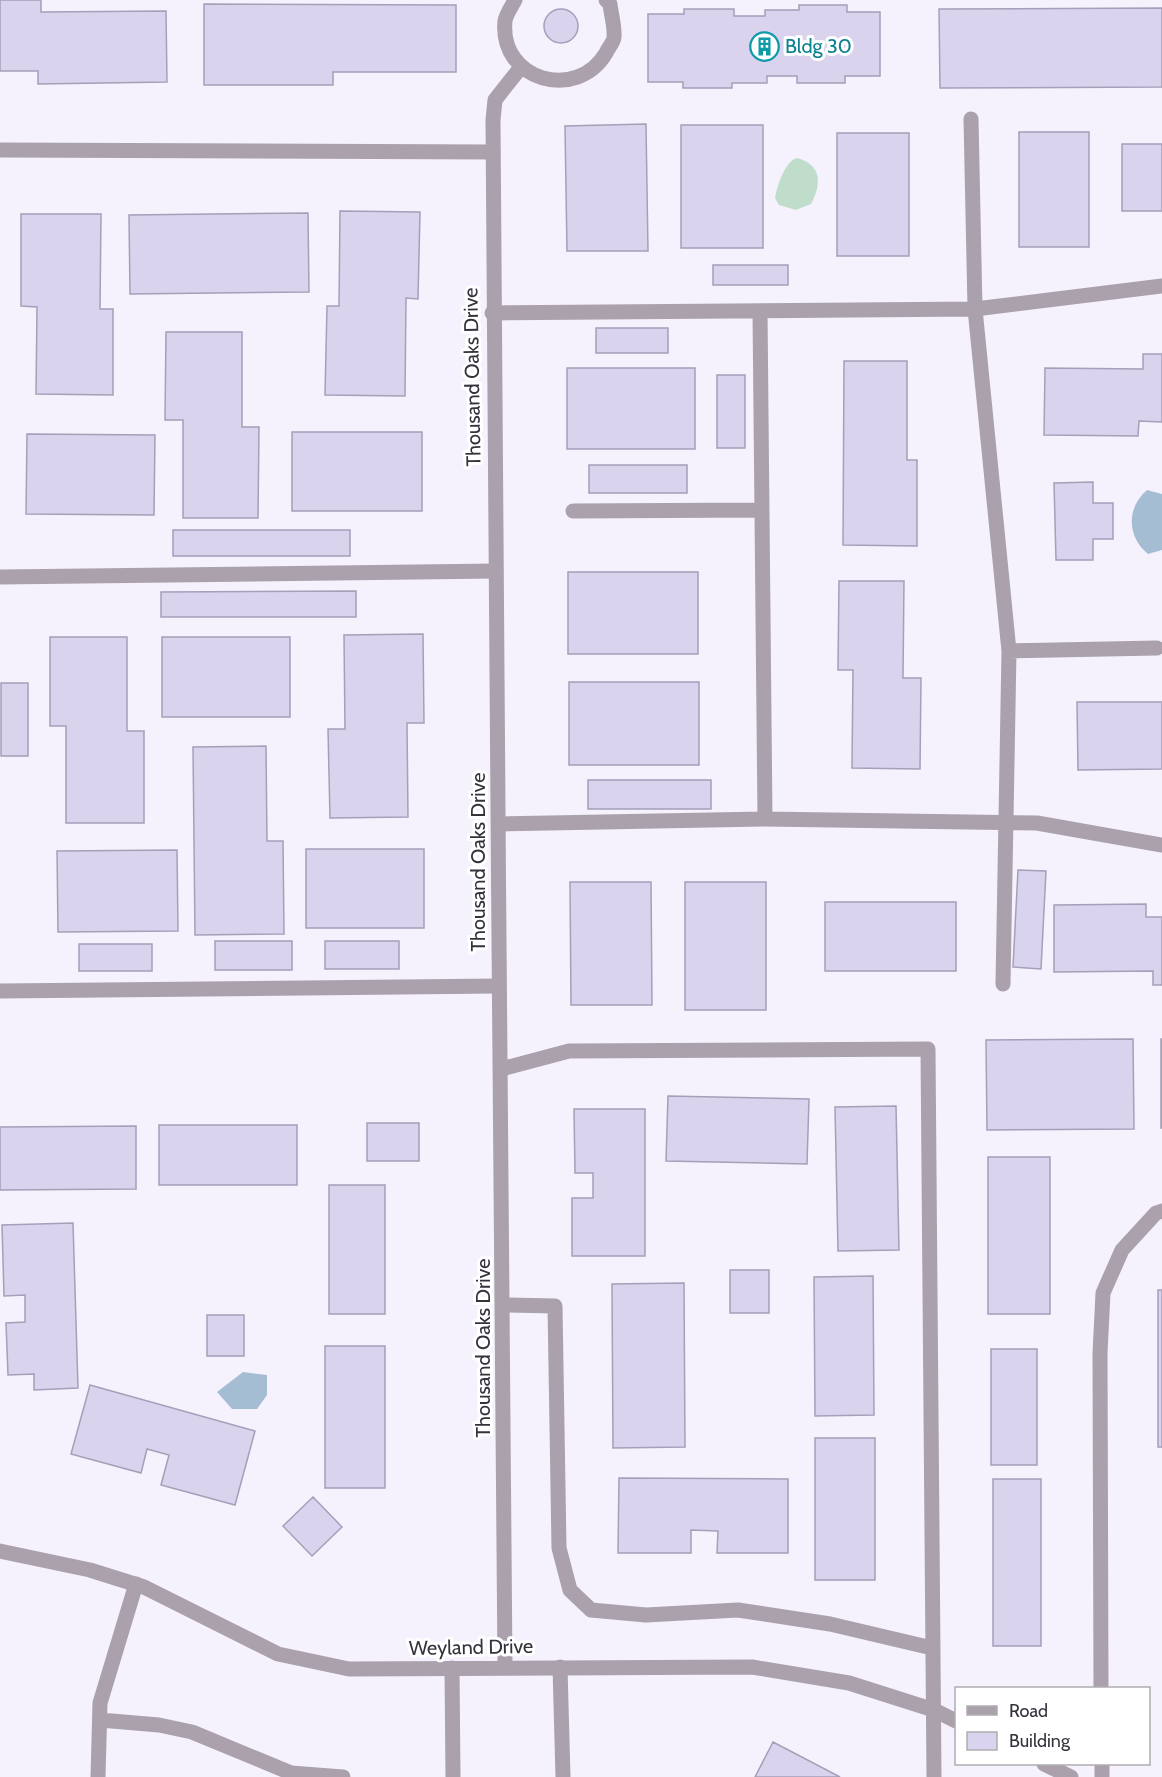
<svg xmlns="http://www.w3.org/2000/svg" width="1162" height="1777" viewBox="0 0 1162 1777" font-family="Cabin,sans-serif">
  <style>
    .green { fill: #c0ddcc }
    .water { fill: #a4bdd3 }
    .building { fill: #dad3ee; stroke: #a59fb8; stroke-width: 1.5 }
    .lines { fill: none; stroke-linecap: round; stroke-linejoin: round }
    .service { stroke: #aaa1ac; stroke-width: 15 }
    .minor { stroke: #aaa1ac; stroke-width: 15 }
    .labels { text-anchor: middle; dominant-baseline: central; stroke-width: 6; stroke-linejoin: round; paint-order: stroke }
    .culture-label { font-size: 20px; fill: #0d838f; stroke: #fff; text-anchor: start }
    .street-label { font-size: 20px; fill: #35323d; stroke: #fff }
  </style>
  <rect width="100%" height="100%" fill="#f5f2fd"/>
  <path class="green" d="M797,158C823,165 821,185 811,204L796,210L779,205L775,198C777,186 785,161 797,158Z"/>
  <path class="water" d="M1147,490L1162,494V550L1148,554C1127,537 1126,508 1147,490Z
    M243,1372L267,1375V1395L257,1409H232L217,1392Z"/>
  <path class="building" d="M0,0H41V12L166,11L167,82L38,84V71H0Z
    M204,4L456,5V72H333V85H204Z
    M799,5H847V12H880V76H845V83H797V76H767V83H732V88H683V82H648V14H684V9H734V16H765V10H799Z
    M1162,8V87L940,88L939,9Z
    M544 26a17 17 0 1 1 34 0a17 17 0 1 1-34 0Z
    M646,124L648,251H567L565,126Z
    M681,125H763V248H681Z
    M1019,132H1089V247H1019Z
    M837,133H909V256H837Z
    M1122,144H1162V211H1122Z
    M340,211L420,212L418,299L406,298L405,396L325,395L327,306H339Z
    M308,213L309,292L130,294L129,215Z
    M21,214H101L100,309H113V395L36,394L37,307L21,306Z
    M713,265H788V285H713Z
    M596,328H668V353H596Z
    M166,332H242V427H259L258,518H183V420H165Z
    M1143,354H1162V422L1139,421L1138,436L1044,435L1045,368L1143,369Z
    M844,361H907V460H917V546L843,545Z
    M567,368H695V449H567Z
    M717,375H745V448H717Z
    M292,432H422V511H292Z
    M27,434L155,435L154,515L26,514Z
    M589,465H687V493H589Z
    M1093,482V503H1113V539H1093V560H1056L1054,483Z
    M173,530H350V556H173Z
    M568,572H698V654H568Z
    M839,581H904L903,678H921L920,769L852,768L853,670H838Z
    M356,591V617H161V592Z
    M423,634L424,723H407L408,817L330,818L328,729H345L344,635Z
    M50,637H127V731H144V823H66V726H50Z
    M162,637H290V717H162Z
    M569,682H699V765H569Z
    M1,683H28V756H1Z
    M1077,702H1162V769L1078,770Z
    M266,746L267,841H283L284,934L195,935L193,747Z
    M588,780H711V809H588Z
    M306,849H424V928H306Z
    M177,850L178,931L58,932L57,851Z
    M1018,870L1046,871L1041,969L1013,967Z
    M570,882H651L652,1005H571Z
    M685,882H766V1010H685Z
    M825,902H956V971H825Z
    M1146,904V917H1162V985H1153V971L1054,972V905Z
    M215,941H292V970H215Z
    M325,941H399V969H325Z
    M79,944H152V971H79Z
    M1133,1039L1134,1129L987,1130L986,1040Z
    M1161,1039H1162V1128H1161Z
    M668,1096L809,1099L807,1164L666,1161Z
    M896,1106L899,1250L838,1251L835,1107Z
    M574,1109H645V1256H572V1198H593V1173H575Z
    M367,1123H419V1161H367Z
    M159,1125H297V1185H159Z
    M136,1126V1189L0,1190V1127Z
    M988,1157H1050V1314H988Z
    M329,1185H385V1314H329Z
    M73,1223L78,1388L34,1390V1374L8,1375L6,1323L25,1322V1295L4,1296L2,1225Z
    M730,1270H769V1313H730Z
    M873,1276L874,1415L815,1416L814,1277Z
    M684,1283L685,1447L613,1448L612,1284Z
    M1158,1290H1162V1447H1158Z
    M207,1315H244V1356H207Z
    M325,1346H385V1488H325Z
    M991,1349H1037V1465H991Z
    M90,1385L255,1431L235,1505L161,1485L169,1455L147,1449L141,1473L71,1454Z
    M815,1438H875V1580H815Z
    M619,1478L788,1479V1553H717L718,1531L691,1530V1553H618Z
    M993,1479H1041V1646H993Z
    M313,1497L342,1527L312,1556L283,1526Z
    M773,1742L840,1777H755Z"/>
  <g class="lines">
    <path class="service" d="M971,119L975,309L1009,651L1003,984
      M0,150L493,152
      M760,311L765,819
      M492,313L975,309L1162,286
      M573,511L762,510
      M0,577L496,571
      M1009,651L1157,648
      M500,824L765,819L1037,823L1162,845
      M0,991L498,986
      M501,1069L569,1051L928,1049L934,1777
      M504,1305L555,1306L559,1548L570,1590L591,1610L646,1615L738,1610L830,1624L932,1648
      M560,1667L563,1777
      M452,1668L453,1777
      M1101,1688L1100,1353L1103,1293L1122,1250L1156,1213L1162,1211
      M100,1720L159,1725L192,1732L291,1773L343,1777
      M1102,1764V1777
      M98,1777L100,1703L136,1584"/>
    <path class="minor" d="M515,0C512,6 506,14 505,21C499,81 577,102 606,53C608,48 614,42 614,37C615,27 611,14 610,4L606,0
      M0,1551L90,1570L144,1587L278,1654L349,1669L752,1667L849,1683L934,1710L956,1721
      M505,1667C504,1151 493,636 493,120L495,100L521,67
      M1044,1764L1071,1777"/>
  </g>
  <defs>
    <symbol id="building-ring" viewBox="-11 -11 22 22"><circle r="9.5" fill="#fff" stroke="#0f9aa8" stroke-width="1.5"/><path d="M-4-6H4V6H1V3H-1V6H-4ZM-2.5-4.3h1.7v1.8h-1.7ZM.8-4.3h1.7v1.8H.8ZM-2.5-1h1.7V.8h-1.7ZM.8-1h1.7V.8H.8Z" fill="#0f9aa8"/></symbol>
  </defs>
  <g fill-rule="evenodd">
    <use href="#building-ring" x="748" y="30" width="33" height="33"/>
  </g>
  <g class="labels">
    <g class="culture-label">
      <text x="785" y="46">Bldg 30</text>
    </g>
    <g class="street-label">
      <text transform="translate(472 377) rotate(-91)">Thousand Oaks Drive</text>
      <text transform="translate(478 862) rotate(-90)">Thousand Oaks Drive</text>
      <text transform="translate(483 1348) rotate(-90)">Thousand Oaks Drive</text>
      <text transform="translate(471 1647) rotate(-1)">Weyland Drive</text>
    </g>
  </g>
  <rect x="955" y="1687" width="195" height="78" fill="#ffffff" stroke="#aeadb1" stroke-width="1.5"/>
  <rect x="967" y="1706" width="30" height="9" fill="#aaa1ac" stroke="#aeadb1" stroke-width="1.5"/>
  <text x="1009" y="1717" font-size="18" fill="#35323d">Road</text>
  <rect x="967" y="1732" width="30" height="18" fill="#dad3ee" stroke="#aeadb1" stroke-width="1.5"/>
  <text x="1009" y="1747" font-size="18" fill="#35323d">Building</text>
</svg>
